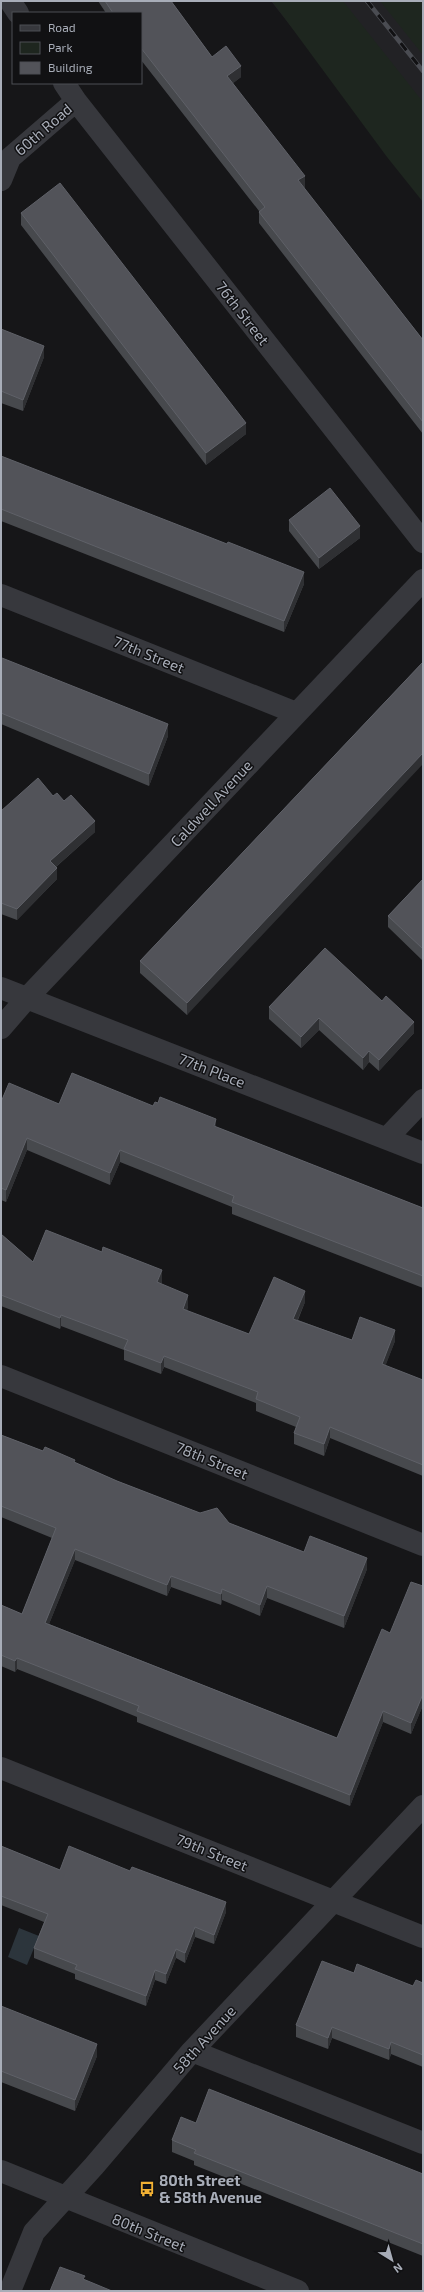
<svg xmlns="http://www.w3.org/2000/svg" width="424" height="2292" viewBox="0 0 424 2292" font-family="'Exo 2',sans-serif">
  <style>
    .built { fill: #222225 }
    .green { fill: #1e261f }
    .water { fill: #2c353c }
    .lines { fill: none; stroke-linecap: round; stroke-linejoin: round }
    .minor { stroke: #37383d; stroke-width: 22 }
    .rail-casing { stroke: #4a4c52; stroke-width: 4.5 }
    .rail { stroke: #111113; stroke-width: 3; stroke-dasharray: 9; stroke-linecap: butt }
    .wall { fill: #47494d }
    .shaded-wall { fill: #2f3033 }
    .building { fill: #525359; stroke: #5f6168 }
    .labels { text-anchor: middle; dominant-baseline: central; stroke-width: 3; stroke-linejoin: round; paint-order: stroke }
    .street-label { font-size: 15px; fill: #a8adb8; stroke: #111113 }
    .poi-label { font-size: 15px; font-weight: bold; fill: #a8adb8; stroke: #111113; text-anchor: start }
  </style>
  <rect width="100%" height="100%" fill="#161618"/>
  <path class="built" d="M271,1H423V188L346,96Z"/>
  <path class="green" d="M272,1H343L423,102V202L387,157Z
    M380,1H423V55Z"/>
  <path class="water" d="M19,1928L39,1936L27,1965L8,1957Z"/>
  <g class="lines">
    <path class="minor" d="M10,1L18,13
      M64,83L76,101L423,542
      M1,180L10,158L76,101
      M1,595L296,713
      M1,988L423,1153
      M1,1028L27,998L423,580
      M387,1138L423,1100
      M1,1376L423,1545
      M1,1768L423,1937
      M192,2051L423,2143
      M1,2171L298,2291
      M10,2291L34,2232L94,2166L192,2051L423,1806"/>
    <defs>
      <path id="rail" d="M367,1L423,71"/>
    </defs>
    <use href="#rail" class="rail-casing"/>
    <use href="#rail" class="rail"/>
  </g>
  <path class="wall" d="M98,1H171L212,57L241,77L233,83L305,187L304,188L423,340V434L259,223V211L141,60V13H106Z
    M21,213L246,434L206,465L21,225Z
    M1,329L44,357L23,411L1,403Z
    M1,456L304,584L284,632L1,521Z
    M289,520L360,538L319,569L289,531Z
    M1,661L168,736L149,786L1,724Z
    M423,662L187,1015L140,973V961Z
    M53,796L64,801L95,832L56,867L57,879L17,920L1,914V811Z
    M423,879V961L388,927V916Z
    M269,1007L414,1033L379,1071L369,1062L363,1070L319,1030L301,1048L269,1019Z
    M1,1102L153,1106L216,1127L423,1208V1288L232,1214V1207L120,1162L110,1185L27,1150L6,1202L1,1200Z
    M1,1234L33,1262L162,1282L161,1284L188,1306L187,1311L249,1334L305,1302L298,1320L352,1340L395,1341L385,1366L423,1380V1476L330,1438L324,1456L294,1444V1433L296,1427L256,1411V1403L164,1367L161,1374L124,1360V1350L61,1326L60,1329L1,1306Z
    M1,1435L75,1463L117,1481L200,1513L229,1523L304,1552L367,1569L344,1628L267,1598L260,1616L222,1600L221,1605L171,1587L167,1596L75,1560L49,1624L337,1738L390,1633L423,1586V1705L411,1734L383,1722L350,1806L137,1722V1717L98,1701L17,1669L15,1672L1,1666V1605L22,1614L52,1538L1,1517Z
    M1,1846L60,1870L226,1912L214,1944L195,1937L185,1963L176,1958L166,1984L155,1980L146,2006L75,1979V1974L34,1958V1948L44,1922L1,1905Z
    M354,1973L413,1986L423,1983V2067L391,2054L389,2060L332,2038L328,2049L296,2037V2025Z
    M1,2006L97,2056L75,2111L1,2082Z
    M196,2123L423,2174V2256L194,2165V2161L172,2152V2140Z"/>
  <path class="shaded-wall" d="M241,66V77L227,88V76Z
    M305,176V187L298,192V180Z
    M44,346V357L23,411V400Z
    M246,423V434L206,465V453Z
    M360,526V538L319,569V558Z
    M304,572V584L284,632V621Z
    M168,724V736L149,786V774Z
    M423,753V764L187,1015V1003Z
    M95,821V832L50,872V861Z
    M57,868V879L17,920V909Z
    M319,1018V1030L301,1048V1037Z
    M414,1022V1033L379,1071V1060Z
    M369,1051V1062L363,1070V1058Z
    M216,1119V1131L214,1126Z
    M27,1138V1150L6,1202V1190Z
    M120,1150V1162L110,1185V1173Z
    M162,1270V1282L157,1293V1282Z
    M305,1291V1302L293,1330V1319Z
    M188,1295V1306L183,1321V1309Z
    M61,1315V1326L60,1329V1318Z
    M395,1330V1341L382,1375V1364Z
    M164,1356V1367L161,1374V1363Z
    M330,1427V1438L324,1456V1444Z
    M75,1549V1560L45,1634V1623Z
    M367,1558V1569L344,1628V1616Z
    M171,1576V1587L167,1596V1585Z
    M267,1586V1598L260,1616V1605Z
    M222,1589V1600L221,1605V1594Z
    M17,1658V1669L15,1672V1661Z
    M423,1694V1705L411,1734V1723Z
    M383,1711V1722L350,1806V1795Z
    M226,1902V1912L214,1944V1935Z
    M195,1927V1937L185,1963V1953Z
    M176,1949V1958L166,1984V1974Z
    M155,1970V1980L146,2006V1996Z
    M332,2027V2038L328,2049V2038Z
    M391,2042V2054L389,2060V2049Z
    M97,2044V2056L75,2111V2100Z"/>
  <path class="building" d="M105,1H171L212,57L226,46L241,66L227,76L305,176L298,180L423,340V422L259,212L265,207L141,48V13H113Z
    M60,183L246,423L206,453L21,213Z
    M1,329L44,346L23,400L1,391Z
    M1,456L204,535L227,544L228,542L304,572L284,621L1,509Z
    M330,488L360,526L319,558L289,520Z
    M2,658L168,724L149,774L1,713V661Z
    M423,662V753L187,1003L140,961Z
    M38,778L53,796L57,793L64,801L71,795L95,821L50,861L57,868L17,909L1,903V811Z
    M423,879V949L388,916Z
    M325,948L382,1001L386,996L414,1022L379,1060L369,1051L363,1058L319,1018L301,1037L269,1007Z
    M72,1073L153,1106L155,1102L158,1103L160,1097L216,1119L214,1126L423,1208V1276L232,1202L234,1196L120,1150L110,1173L27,1138L6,1190L1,1188V1102L9,1083L59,1104Z
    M46,1230L102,1252L103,1247L162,1270L157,1282L188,1295L183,1309L249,1334L274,1277L305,1291L293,1319L352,1340L360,1317L395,1330L382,1364L423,1380V1465L330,1427L324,1444L294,1433L300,1417L256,1399L258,1392L164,1356L161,1363L124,1349L128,1340L61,1315L60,1318L1,1295V1234L33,1262Z
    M1,1435L43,1451L45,1447L75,1460L74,1462L117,1481L200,1513L217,1508L229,1523L304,1552L310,1536L367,1558L344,1616L267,1586L260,1605L222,1589L221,1594L171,1576L167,1585L75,1549L45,1623L337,1738L382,1629L390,1633L411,1582L423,1586V1694L411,1723L383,1711L350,1795L137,1711L139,1706L98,1690L17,1658L15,1661L1,1655V1605L22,1614L56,1528L1,1506Z
    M1,1846L60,1870L69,1846L130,1871L132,1867L226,1902L214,1935L195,1927L185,1953L176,1949L166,1974L155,1970L146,1996L75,1969L77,1965L34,1948L48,1914L1,1896Z
    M322,1961L354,1973L357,1964L413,1986L416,1980L423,1983V2055L391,2042L389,2049L332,2027L328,2038L296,2025Z
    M1,2006L97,2044L75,2100L1,2071Z
    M209,2089L423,2174V2244L194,2153L196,2150L172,2140L181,2117L196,2123Z
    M60,2267L85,2276L83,2279L112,2291H50Z"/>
  <defs>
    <symbol id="bus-bare" viewBox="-9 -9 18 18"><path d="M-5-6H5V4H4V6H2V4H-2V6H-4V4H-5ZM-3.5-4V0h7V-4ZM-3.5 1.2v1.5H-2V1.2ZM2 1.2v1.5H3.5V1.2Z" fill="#f2b134" stroke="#111113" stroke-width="2.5" paint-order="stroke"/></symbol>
  </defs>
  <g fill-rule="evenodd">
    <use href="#bus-bare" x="136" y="2178" width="22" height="22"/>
  </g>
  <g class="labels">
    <g class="street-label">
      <text transform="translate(43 129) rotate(-41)">60th Road</text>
      <text transform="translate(243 313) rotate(52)">76th Street</text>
      <text transform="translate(149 654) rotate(22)">77th Street</text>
      <text transform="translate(211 803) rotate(-47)">Caldwell Avenue</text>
      <text transform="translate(212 1070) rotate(21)">77th Place</text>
      <text transform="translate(212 1460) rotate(22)">78th Street</text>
      <text transform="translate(212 1852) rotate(22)">79th Street</text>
      <text transform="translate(204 2039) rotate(-48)">58th Avenue</text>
      <text transform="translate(149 2232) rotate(22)">80th Street</text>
    </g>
    <g class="poi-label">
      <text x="159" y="2180">80th Street<tspan x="159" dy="17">&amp; 58th Avenue</tspan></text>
    </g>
  </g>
  <rect width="424" height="2292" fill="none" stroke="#a8adb8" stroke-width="4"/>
  <rect x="12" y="12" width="130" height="72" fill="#111113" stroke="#4d4f55"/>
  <rect x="20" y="25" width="20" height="6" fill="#37383d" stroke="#4d4f55"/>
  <text x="48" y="32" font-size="12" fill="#a8adb8">Road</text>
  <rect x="20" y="42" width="20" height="12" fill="#1e261f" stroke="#4d4f55"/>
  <text x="48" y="52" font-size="12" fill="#a8adb8">Park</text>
  <rect x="20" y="62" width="20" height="12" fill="#525359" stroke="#4d4f55"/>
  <text x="48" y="72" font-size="12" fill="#a8adb8">Building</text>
  <g transform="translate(392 2260) rotate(143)" stroke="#111113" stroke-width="3" paint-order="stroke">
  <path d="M0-3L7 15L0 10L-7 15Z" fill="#a8adb8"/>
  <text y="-6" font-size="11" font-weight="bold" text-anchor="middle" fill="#a8adb8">N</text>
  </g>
</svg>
